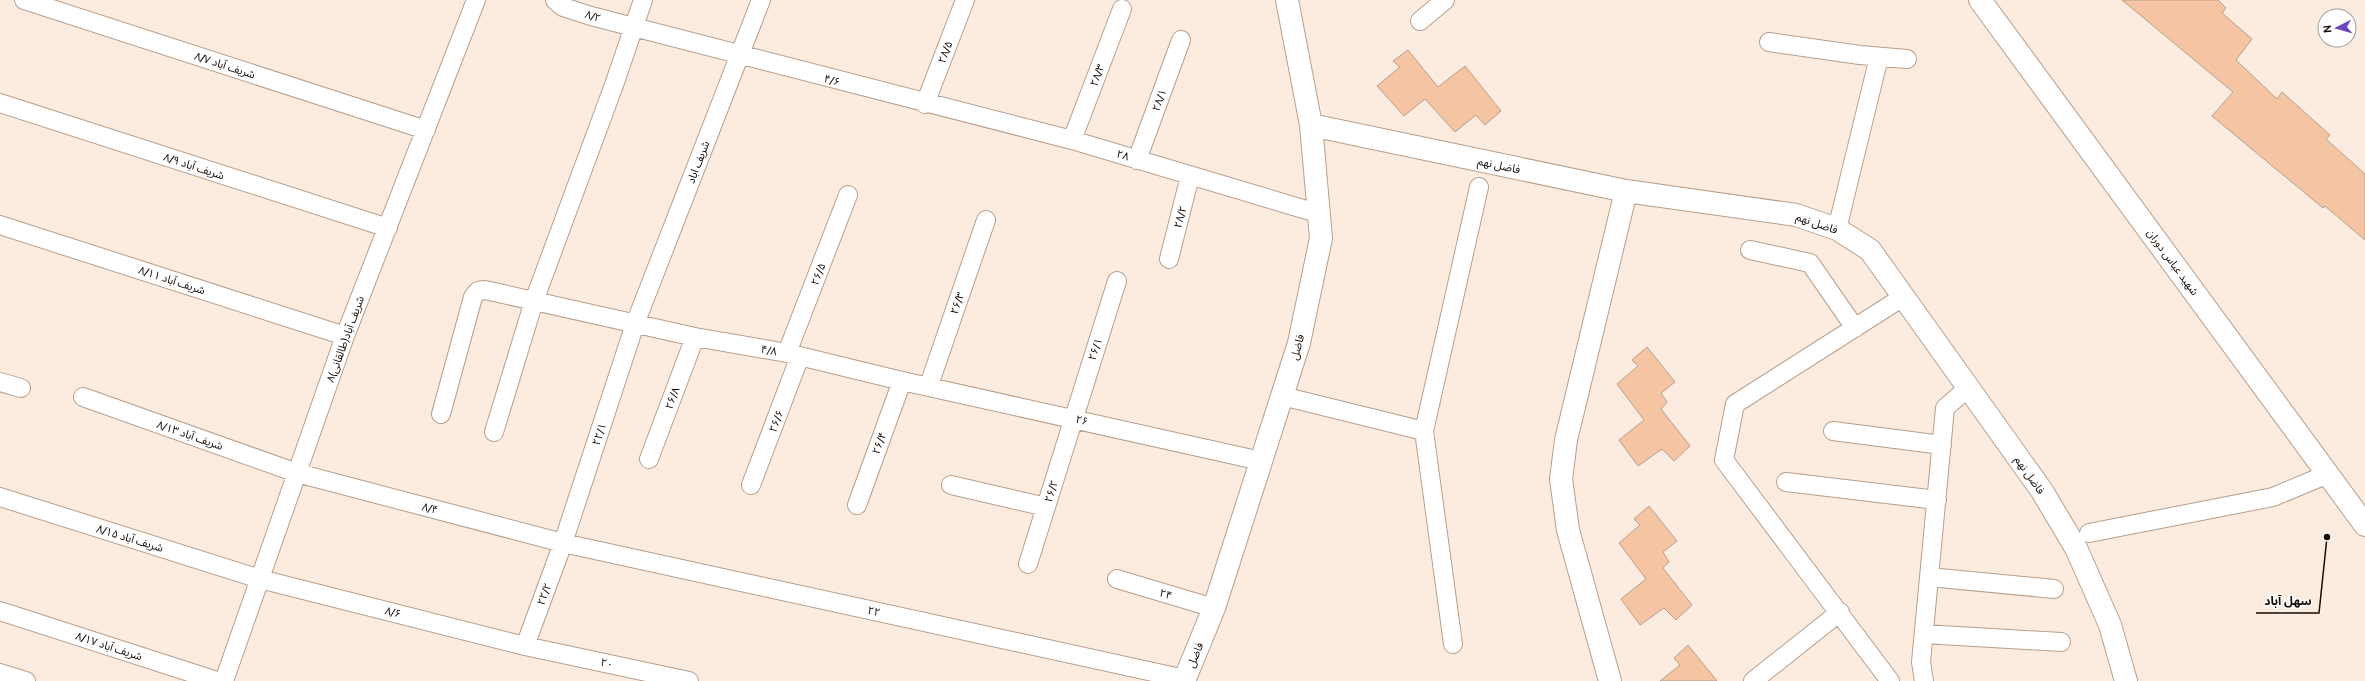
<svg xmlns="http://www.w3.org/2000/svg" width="2365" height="681" viewBox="0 0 2365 681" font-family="Cabin,'Noto Sans Arabic',sans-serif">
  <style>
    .building { fill: #f5c5a3; stroke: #b89e8c }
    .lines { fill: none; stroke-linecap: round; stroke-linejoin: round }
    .street-casing { stroke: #b89f8c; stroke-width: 20 }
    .secondary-casing { stroke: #b89f8c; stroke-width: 24 }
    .street { stroke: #fff; stroke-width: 18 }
    .secondary { stroke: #fff; stroke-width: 22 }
    .labels { text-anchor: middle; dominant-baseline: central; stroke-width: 3; stroke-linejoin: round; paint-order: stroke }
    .street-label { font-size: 11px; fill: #140b05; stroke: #fff }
    .leader { fill: none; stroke: #140b05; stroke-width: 1.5 }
    .callout-dot { fill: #140b05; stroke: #fff; stroke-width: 1.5 }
    .callout-label { font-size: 12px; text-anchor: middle; font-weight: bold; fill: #140b05; stroke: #fff; stroke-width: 3; stroke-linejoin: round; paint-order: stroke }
  </style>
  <rect width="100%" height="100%" fill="#fcecdf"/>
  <path class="building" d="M2122,0H2218L2226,8L2222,13L2252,39L2236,60L2277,99L2282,92L2330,135L2326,139L2365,174V240L2325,206L2323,208L2212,116L2233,92Z
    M1408,50L1438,87L1465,66L1501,111L1485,125L1476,115L1455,132L1425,99L1404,116L1377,86L1400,67L1393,61Z
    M1647,347L1675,382L1661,393L1667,402L1661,409L1690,446L1674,461L1662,449L1638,466L1619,440L1644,420L1617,384L1638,366L1632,360Z
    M1649,506L1677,541L1663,552L1669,562L1663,568L1692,605L1676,620L1664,608L1640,625L1621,599L1646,579L1619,543L1640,525L1634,519Z
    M1688,645L1717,681H1660L1680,665L1674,658Z"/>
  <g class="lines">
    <defs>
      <path id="street" d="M24,0L426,130
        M555,0L563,7L591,16L1072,140L1320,214
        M1420,21L1445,0
        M1769,42L1860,55L1907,59
        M0,103L388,228
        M925,104L965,0
        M1072,140L1122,9
        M1137,160L1181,40
        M0,225L345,336
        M1837,229L1879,57
        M1750,250L1810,263L1855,328
        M1169,259L1190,176
        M787,353L848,195
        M0,382L21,388
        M929,385L986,220
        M1282,396L1424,431
        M83,397L297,473L563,543L1185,679
        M441,414L473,297L478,291L485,290L695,337L787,353L902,381L1261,461
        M1833,431L1942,445
        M494,432L534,301L614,85L643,0
        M649,459L695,337
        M1786,482L1937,500
        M751,485L800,356
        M951,485L1046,507
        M0,497L260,579L525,646L689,681
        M857,505L902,381
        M2089,533L2273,497L2328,474
        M1028,564L1117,281
        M1929,577L2054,589
        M1117,579L1214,608
        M0,611L217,681
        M1924,634L2061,642
        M1453,644L1424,431L1479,187
        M525,646L563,543L635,324L761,0
        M0,673L26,681
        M224,681L345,336L476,0
        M1753,681L1840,612
        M1890,681L1724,460L1735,404L1903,297
        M1924,681L1921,662L1945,408L1968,388"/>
      <path id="secondary" d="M1980,0L2365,525
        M1311,125L1626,191L1796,215L1837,229L1870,250L2042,491L2076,548L2110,625L2126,681
        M1184,681L1214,608L1299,343L1321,238L1311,125L1287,0
        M1610,681L1568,530L1561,479L1566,440L1626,191"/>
    </defs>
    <use href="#street" class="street-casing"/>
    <use href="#secondary" class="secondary-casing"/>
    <use href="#street" class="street"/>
    <use href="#secondary" class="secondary"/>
  </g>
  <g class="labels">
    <g class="street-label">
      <text transform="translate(593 16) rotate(16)">۸/۲</text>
      <text transform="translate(945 52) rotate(-69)">۲۸/۵</text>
      <text transform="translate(225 65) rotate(18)">شریف آباد ۸/۷</text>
      <text transform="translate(1097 75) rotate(-69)">۲۸/۳</text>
      <text transform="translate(832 80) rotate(15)">۴/۶</text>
      <text transform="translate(1159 100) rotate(-70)">۲۸/۱</text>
      <text transform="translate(1123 155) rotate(17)">۲۸</text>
      <text transform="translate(698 162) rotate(-69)">شریف اباد</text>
      <text transform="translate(1499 165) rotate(12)">فاضل نهم</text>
      <text transform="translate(194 166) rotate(18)">شریف آباد ۸/۹</text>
      <text transform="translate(1180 217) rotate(-75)">۲۸/۲</text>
      <text transform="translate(1817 223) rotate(19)">فاضل نهم</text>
      <text transform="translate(2173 262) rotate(54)">شهید عباس دوران</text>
      <text transform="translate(818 274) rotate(-69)">۲۶/۵</text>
      <text transform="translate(172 280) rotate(18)">شریف آباد ۸/۱۱</text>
      <text transform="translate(957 303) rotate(-71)">۲۶/۳</text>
      <text transform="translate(345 339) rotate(-70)">۸شریف آباد(طالقانی)</text>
      <text transform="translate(1297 347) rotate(-75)">فاضل</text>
      <text transform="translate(1095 349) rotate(-72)">۲۶/۱</text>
      <text transform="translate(769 350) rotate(10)">۴/۸</text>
      <text transform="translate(672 398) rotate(-70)">۲۶/۸</text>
      <text transform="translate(1082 420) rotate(13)">۲۶</text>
      <text transform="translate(776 421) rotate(-69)">۲۶/۶</text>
      <text transform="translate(599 434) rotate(-72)">۲۲/۱</text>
      <text transform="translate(190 435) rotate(19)">شریف آباد ۸/۱۳</text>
      <text transform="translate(879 443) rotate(-70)">۲۶/۴</text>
      <text transform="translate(2030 475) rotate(55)">فاضل نهم</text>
      <text transform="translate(1051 491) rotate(-73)">۲۶/۲</text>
      <text transform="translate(430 508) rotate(15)">۸/۴</text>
      <text transform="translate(130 538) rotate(17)">شریف آباد ۸/۱۵</text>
      <text transform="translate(544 594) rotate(-70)">۲۲/۲</text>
      <text transform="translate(1166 594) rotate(17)">۲۴</text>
      <text transform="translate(874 611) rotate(12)">۲۲</text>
      <text transform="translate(393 612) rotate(14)">۸/۶</text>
      <text transform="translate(109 646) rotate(18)">شریف آباد ۸/۱۷</text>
      <text transform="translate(1195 655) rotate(-68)">فاضل</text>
      <text transform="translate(607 663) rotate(12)">۲۰</text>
    </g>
  </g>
  <path class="leader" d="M2327 537L2319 613H2256"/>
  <circle class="callout-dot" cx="2327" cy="537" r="4"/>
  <g class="callout-label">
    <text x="2288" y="605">سهل آباد</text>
  </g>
  <g transform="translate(2337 28) rotate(264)"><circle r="19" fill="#ffffff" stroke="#a19d9b"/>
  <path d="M0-3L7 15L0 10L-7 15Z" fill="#6b46bf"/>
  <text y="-6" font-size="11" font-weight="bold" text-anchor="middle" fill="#140b05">N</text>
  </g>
</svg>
